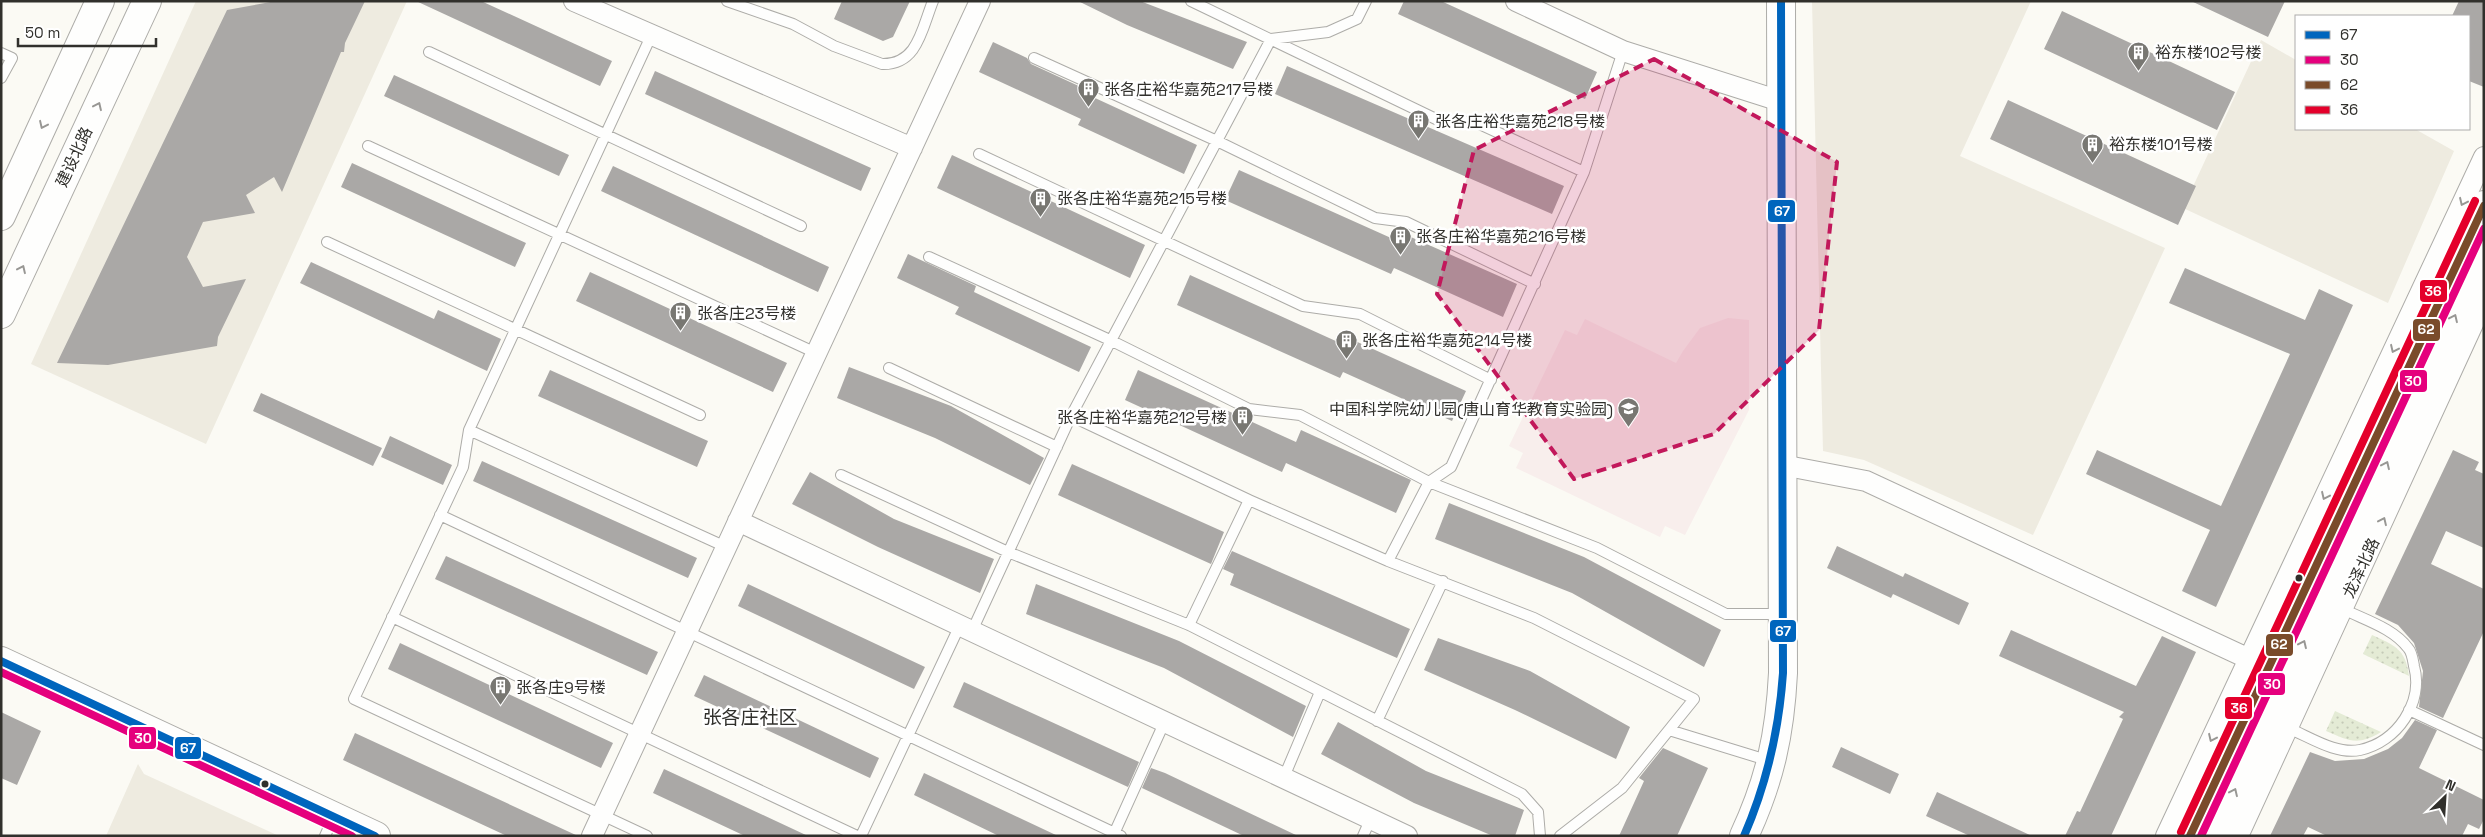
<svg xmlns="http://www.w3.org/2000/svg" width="2485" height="837" viewBox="0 0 2485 837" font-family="'Space Grotesk','Noto Sans SC',sans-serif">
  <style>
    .built { fill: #eeebe0 }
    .education { fill: #f8eeec }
    .park { fill: url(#park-dots) }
    .building { fill: #aaa8a6 }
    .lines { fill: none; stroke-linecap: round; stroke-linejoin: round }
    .lane-casing { stroke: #adaca8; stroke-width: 12 }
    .street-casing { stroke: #adaca8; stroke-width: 22 }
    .secondary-casing { stroke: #adaca8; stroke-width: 30 }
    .primary-casing { stroke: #adaca8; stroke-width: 30 }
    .lane { stroke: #fefefd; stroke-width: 10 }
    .street { stroke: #fefefd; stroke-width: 20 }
    .secondary { stroke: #fefefd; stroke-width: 28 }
    .primary { stroke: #fefefd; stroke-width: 28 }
    .bus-1-casing { stroke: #fff; stroke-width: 11 }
    .bus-2-casing { stroke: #fff; stroke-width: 11 }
    .bus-3-casing { stroke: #fff; stroke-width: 11 }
    .bus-4-casing { stroke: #fff; stroke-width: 11 }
    .bus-1 { stroke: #0065bd; stroke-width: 8 }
    .bus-2 { stroke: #e5007d; stroke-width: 8 }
    .bus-3 { stroke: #7a4b2a; stroke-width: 8 }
    .bus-4 { stroke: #e4002b; stroke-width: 8 }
    .oneway { stroke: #989794 }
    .marked { fill: #c2185b; fill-opacity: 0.2; stroke: #c2185b; stroke-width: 4; stroke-dasharray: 10 6; stroke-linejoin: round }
    .bus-dot { fill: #31302c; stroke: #fff; stroke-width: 2 }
    .labels { text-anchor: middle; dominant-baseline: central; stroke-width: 5; stroke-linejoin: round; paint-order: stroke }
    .poi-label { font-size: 16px; fill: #31302c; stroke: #fff; text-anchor: start }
    .street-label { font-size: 16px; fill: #31302c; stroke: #fff }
    .quarter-label { font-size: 19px; fill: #31302c; stroke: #fff }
    .line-badge { stroke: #fff; stroke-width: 2 }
    .badge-label { font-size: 14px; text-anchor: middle; font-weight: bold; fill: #fff }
  </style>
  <defs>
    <pattern id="park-dots" width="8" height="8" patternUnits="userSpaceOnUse" patternTransform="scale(1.25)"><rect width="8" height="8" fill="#e4ebd5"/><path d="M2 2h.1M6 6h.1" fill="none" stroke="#c4cab7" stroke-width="1.8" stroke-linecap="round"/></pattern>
  </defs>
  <rect width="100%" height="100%" fill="#fbfaf4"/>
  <path class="built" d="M196,1H407L206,444L31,364Z
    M1812,1H2031L1960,156L2165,248L2033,535L1864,460L1823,451Z
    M2261,40L2296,60V129H2415L2454,151L2388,303L2183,208Z
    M138,764L144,774L279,836H106Z"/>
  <path class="education" d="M1728,318L1749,320V410L1685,535L1665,526L1660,537L1516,468L1523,453L1509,446L1565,330L1577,335L1585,319L1676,363L1683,351L1700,328Z"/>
  <path class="park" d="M2372,635C2394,645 2406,649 2409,676L2363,654Z
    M2335,711L2381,732C2358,746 2349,741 2326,731Z"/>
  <path class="building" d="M276,1H365L345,43L344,52H341L282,192L274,177L246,195L255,213L203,222L187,257L203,287L246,279L218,337L217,346L108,365L57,363L227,10Z
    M416,1H481L612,61L600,86Z
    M842,1H910L893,37L883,41L834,19Z
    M1078,1H1140L1247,42L1233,69L1127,25Z
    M1404,1H1441L1597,72L1585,99L1398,14Z
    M2191,1H2285L2268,37Z
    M2459,1H2484V87L2469,81V16H2452Z
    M2062,11L2235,92L2217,130L2044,49Z
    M993,42L1027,58L1031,64L1096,94L1095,98L1197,145L1184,174L1078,125L1081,119L979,72Z
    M1287,66L1564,186L1552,214L1275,94Z
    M655,71L871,168L861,191L645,94Z
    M394,75L569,155L559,176L384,96Z
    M2008,100L2196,186L2178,225L1990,139Z
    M952,155L1145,245L1130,278L937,188Z
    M352,163L526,243L515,267L341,187Z
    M613,166L829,267L818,292L601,191Z
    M1239,170L1400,242L1404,234L1517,284L1503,317L1394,268L1391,274L1225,200Z
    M908,254L976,286L974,292L1091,347L1079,372L955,314L959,307L897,278Z
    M311,262L434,319L438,310L501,339L487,371L300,283Z
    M2185,268L2305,320L2319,289L2353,305L2216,607L2182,591L2210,530L2086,474L2097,450L2221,506L2290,354L2169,303Z
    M590,272L787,363L773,392L576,301Z
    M1190,275L1349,347L1353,340L1466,391L1452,421L1343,372L1340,378L1177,305Z
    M849,367L951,406L1044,458L1030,485L935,438L837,398Z
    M550,370L708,441L697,467L538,396Z
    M1138,370L1296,442L1301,430L1411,480L1396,513L1286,463L1282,472L1125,400Z
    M261,393L382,448L373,466L253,411Z
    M390,436L452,465L443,485L381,457Z
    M2453,450L2479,462L2475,470L2484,474V548L2446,531L2431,564L2484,589V631L2443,718L2419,707L2423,671L2414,643L2398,625L2375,614Z
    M482,461L697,558L688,578L473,481Z
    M1072,464L1224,532L1211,564L1058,495Z
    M810,472L894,519L994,559L980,593L878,547L792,504Z
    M1449,503L1584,557L1721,630L1704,667L1572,593L1435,539Z
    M1837,546L1903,577L1905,573L1969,603L1959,625L1893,594L1891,598L1827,568Z
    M1232,551L1410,629L1397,658L1230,585L1234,574L1223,569Z
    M446,556L658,652L647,675L435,579Z
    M748,584L925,667L914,689L738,606Z
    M1036,584L1179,641L1306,706L1293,737L1164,668L1026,614Z
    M2011,630L2136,686L2162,636L2196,652L2111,836H2065L2077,811L2080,812L2123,719L2119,717L2124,712L1999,656Z
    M1438,638L1530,671L1630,727L1616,759L1515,710L1424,670Z
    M400,643L613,743L601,768L388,669Z
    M704,675L879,758L870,778L694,696Z
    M964,682L1139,762L1128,787L953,707Z
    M1,712L41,731L17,785L1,778Z
    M2415,720L2437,730L2419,768L2484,800V819L2479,829L2468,824L2462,836H2327L2308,827L2303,836H2270L2310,752L2335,761L2364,759L2388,749L2402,738Z
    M1338,722L1426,771L1524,810L1515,836H1493L1414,803L1321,754Z
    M355,733L578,836H507L343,760Z
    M1841,747L1899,774L1890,794L1832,767Z
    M1663,748L1708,768L1677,836H1619L1644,781L1639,778Z
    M1151,768L1165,773L1298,836H1244L1142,788Z
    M664,769L808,836H745L653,793Z
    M924,773L1058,836H999L914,795Z
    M1937,792L2032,836H1970L1926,816Z"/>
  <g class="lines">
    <defs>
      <path id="lane" d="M727,1L793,24L834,46L882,64C918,65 922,28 933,1
        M1191,1L1440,121L1475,122L1584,172
        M652,34L469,430L726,547
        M429,52L801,226
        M1,53L12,58L1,78
        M1034,58L1217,141L1375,218L1406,222L1535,284
        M368,146L816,353
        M979,154L1303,306L1360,314L1491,380
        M327,242L700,415
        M929,257L1112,341L1249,409L1300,415L1429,482L1597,548L1726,614H1781
        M889,368L1057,447
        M1071,416L1249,500L1388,561L1534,618L1694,699L1622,788L1560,836
        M469,430L463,467L354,699L647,836
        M841,475L1008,552L1189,625L1522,794L1538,812L1540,836
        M440,515L1121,836
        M1388,561L1429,482L1451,467L1584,172L1623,51
        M392,617L857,836
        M1189,625L1249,500
        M972,631L1071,416L1271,39L1328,32L1357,19L1366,1
        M2409,710L2484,745
        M1377,721L1443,581
        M2288,728C2310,737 2336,755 2360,750C2397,742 2424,703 2414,666C2413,660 2412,652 2408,648C2393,628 2365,620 2343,609
        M1669,730L1770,761
        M1284,777L1320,692
        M325,836L333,818
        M861,836L960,625
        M1113,836L1165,721
        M1363,836L1371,818"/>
      <path id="street" d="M574,1L912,148
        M1516,1L1623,51L1780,101
        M1782,465L1866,481L2260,664
        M738,521L1407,836
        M592,836L980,1
        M2166,836L2484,157
        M2238,836L2484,300"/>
      <path id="secondary" d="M1,661L376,836
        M1744,836C1770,780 1780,734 1783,673L1781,1
        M2190,836L2484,205
        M2214,836L2484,255"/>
      <path id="primary" d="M1,216L100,1
        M1,314L147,1"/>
    </defs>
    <use href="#lane" class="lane-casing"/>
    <use href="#street" class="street-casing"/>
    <use href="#secondary" class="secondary-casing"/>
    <use href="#primary" class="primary-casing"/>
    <use href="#lane" class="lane"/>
    <use href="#street" class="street"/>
    <use href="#secondary" class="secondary"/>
    <use href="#primary" class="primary"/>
    <defs>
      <path id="bus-1" d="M1,661L375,836
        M1744,836C1767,783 1779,731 1783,673L1781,1"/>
      <path id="bus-2" d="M1,672L352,836
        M2201,836L2484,229"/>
      <path id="bus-3" d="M2190,836L2484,206"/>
      <path id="bus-4" d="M2181,832L2475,201"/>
    </defs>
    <use href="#bus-1" class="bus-1-casing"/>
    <use href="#bus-2" class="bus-2-casing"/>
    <use href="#bus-3" class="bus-3-casing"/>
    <use href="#bus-4" class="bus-4-casing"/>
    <use href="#bus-1" class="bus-1"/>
    <use href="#bus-2" class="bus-2"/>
    <use href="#bus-3" class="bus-3"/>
    <use href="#bus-4" class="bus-4"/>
  </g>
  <defs><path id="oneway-chevron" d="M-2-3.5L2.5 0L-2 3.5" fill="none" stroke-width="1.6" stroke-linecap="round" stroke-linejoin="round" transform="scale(1.25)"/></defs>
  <g class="oneway">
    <use href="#oneway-chevron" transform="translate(98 106) rotate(-65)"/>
    <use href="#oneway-chevron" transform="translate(43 125) rotate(115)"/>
    <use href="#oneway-chevron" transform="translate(2463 202) rotate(115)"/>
    <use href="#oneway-chevron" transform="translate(22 269) rotate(-65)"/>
    <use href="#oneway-chevron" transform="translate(2454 318) rotate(-65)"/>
    <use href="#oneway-chevron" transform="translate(2394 349) rotate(115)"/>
    <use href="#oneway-chevron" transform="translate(2386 465) rotate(-65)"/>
    <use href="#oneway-chevron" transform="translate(2325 496) rotate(115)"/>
    <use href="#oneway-chevron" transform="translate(2383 521) rotate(-65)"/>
    <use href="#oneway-chevron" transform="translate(2303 644) rotate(-65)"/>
    <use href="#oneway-chevron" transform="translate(2212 738) rotate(115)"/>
    <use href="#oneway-chevron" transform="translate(2234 792) rotate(-65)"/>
  </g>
  <path class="marked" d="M1654,59L1837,162L1819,330L1714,434L1574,479L1437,294L1474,150Z"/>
  <defs>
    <symbol id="building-pin" viewBox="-11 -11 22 30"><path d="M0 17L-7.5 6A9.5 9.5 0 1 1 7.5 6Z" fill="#787772" stroke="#fff"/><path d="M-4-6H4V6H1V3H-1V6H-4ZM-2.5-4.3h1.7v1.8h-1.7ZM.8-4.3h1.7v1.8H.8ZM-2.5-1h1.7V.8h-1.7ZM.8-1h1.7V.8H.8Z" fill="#fff"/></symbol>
    <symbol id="school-pin" viewBox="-11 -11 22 30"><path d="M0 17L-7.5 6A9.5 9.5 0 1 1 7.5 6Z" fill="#787772" stroke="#fff"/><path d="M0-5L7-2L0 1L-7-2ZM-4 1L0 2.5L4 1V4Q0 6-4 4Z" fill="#fff"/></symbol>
  </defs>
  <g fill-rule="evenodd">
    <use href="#building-pin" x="2126" y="40" width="25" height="34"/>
    <use href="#building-pin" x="1076" y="76" width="25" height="34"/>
    <use href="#building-pin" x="1406" y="108" width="25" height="34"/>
    <use href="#building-pin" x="2080" y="132" width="25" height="34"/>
    <use href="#building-pin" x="1028" y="186" width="25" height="34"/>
    <use href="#building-pin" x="1388" y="224" width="25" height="34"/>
    <use href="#building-pin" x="668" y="300" width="25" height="34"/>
    <use href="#building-pin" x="1334" y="328" width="25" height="34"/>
    <use href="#school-pin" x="1616" y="396" width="25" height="34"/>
    <use href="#building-pin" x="1230" y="404" width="25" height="34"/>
    <use href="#building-pin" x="488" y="674" width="25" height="34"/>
  </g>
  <g class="bus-dot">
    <circle cx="2299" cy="578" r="4.5"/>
    <circle cx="265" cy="784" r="4.5"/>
  </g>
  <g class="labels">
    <g class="poi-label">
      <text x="2155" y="52">裕东楼102号楼</text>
      <text x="1104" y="89">张各庄裕华嘉苑217号楼</text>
      <text x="1435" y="121">张各庄裕华嘉苑218号楼</text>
      <text x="2109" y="144">裕东楼101号楼</text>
      <text x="1057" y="198">张各庄裕华嘉苑215号楼</text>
      <text x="1416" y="236">张各庄裕华嘉苑216号楼</text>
      <text x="697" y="313">张各庄23号楼</text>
      <text x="1362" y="340">张各庄裕华嘉苑214号楼</text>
      <text x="1613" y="409" text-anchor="end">中国科学院幼儿园(唐山育华教育实验园)</text>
      <text x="1227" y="417" text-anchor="end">张各庄裕华嘉苑212号楼</text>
      <text x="516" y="687">张各庄9号楼</text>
    </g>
    <g class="street-label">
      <text transform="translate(74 157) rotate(-65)">建设北路</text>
      <text transform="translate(2361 568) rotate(-65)">龙泽北路</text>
    </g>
    <g class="quarter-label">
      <text x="750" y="717">张各庄社区</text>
    </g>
  </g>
  <g class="line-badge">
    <rect x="1767" y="199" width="29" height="24" rx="5" fill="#0065bd"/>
    <rect x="2419" y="279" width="29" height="24" rx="5" fill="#e4002b"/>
    <rect x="2412" y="318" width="29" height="24" rx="5" fill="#7a4b2a"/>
    <rect x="2399" y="369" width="29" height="24" rx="5" fill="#e5007d"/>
    <rect x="1769" y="619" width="28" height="24" rx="5" fill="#0065bd"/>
    <rect x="2265" y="633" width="29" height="24" rx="5" fill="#7a4b2a"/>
    <rect x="2257" y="672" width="29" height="24" rx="5" fill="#e5007d"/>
    <rect x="2224" y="696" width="29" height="24" rx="5" fill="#e4002b"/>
    <rect x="128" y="726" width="29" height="24" rx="5" fill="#e5007d"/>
    <rect x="174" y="736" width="28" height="24" rx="5" fill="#0065bd"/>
  </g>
  <g class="badge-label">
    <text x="1782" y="216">67</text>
    <text x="2433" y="296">36</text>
    <text x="2426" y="334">62</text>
    <text x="2413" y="386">30</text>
    <text x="1783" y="636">67</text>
    <text x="2279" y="649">62</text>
    <text x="2272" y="689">30</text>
    <text x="2239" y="713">36</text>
    <text x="143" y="743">30</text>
    <text x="188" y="753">67</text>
  </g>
  <rect width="2485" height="837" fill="none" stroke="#31302c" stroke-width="5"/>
  <rect x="2295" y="15" width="175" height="115" fill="#ffffff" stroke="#adacab"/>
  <rect x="2305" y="31" width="25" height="8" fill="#0065bd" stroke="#adacab"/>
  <text x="2340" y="40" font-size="15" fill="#31302c">67</text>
  <rect x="2305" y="56" width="25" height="8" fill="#e5007d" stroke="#adacab"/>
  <text x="2340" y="65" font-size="15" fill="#31302c">30</text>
  <rect x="2305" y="81" width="25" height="8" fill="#7a4b2a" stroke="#adacab"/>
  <text x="2340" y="90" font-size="15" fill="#31302c">62</text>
  <rect x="2305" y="106" width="25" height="8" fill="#e4002b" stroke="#adacab"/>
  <text x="2340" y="115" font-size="15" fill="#31302c">36</text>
  <g transform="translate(2445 797) rotate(25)" stroke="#ffffff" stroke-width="4" paint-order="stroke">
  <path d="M0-4L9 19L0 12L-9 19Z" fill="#31302c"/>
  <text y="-8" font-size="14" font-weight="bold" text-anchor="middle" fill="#31302c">N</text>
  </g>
  <path d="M18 38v8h138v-8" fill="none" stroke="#31302c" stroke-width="2.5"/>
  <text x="25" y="38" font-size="15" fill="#31302c" stroke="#ffffff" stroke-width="4" paint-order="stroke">50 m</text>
</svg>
